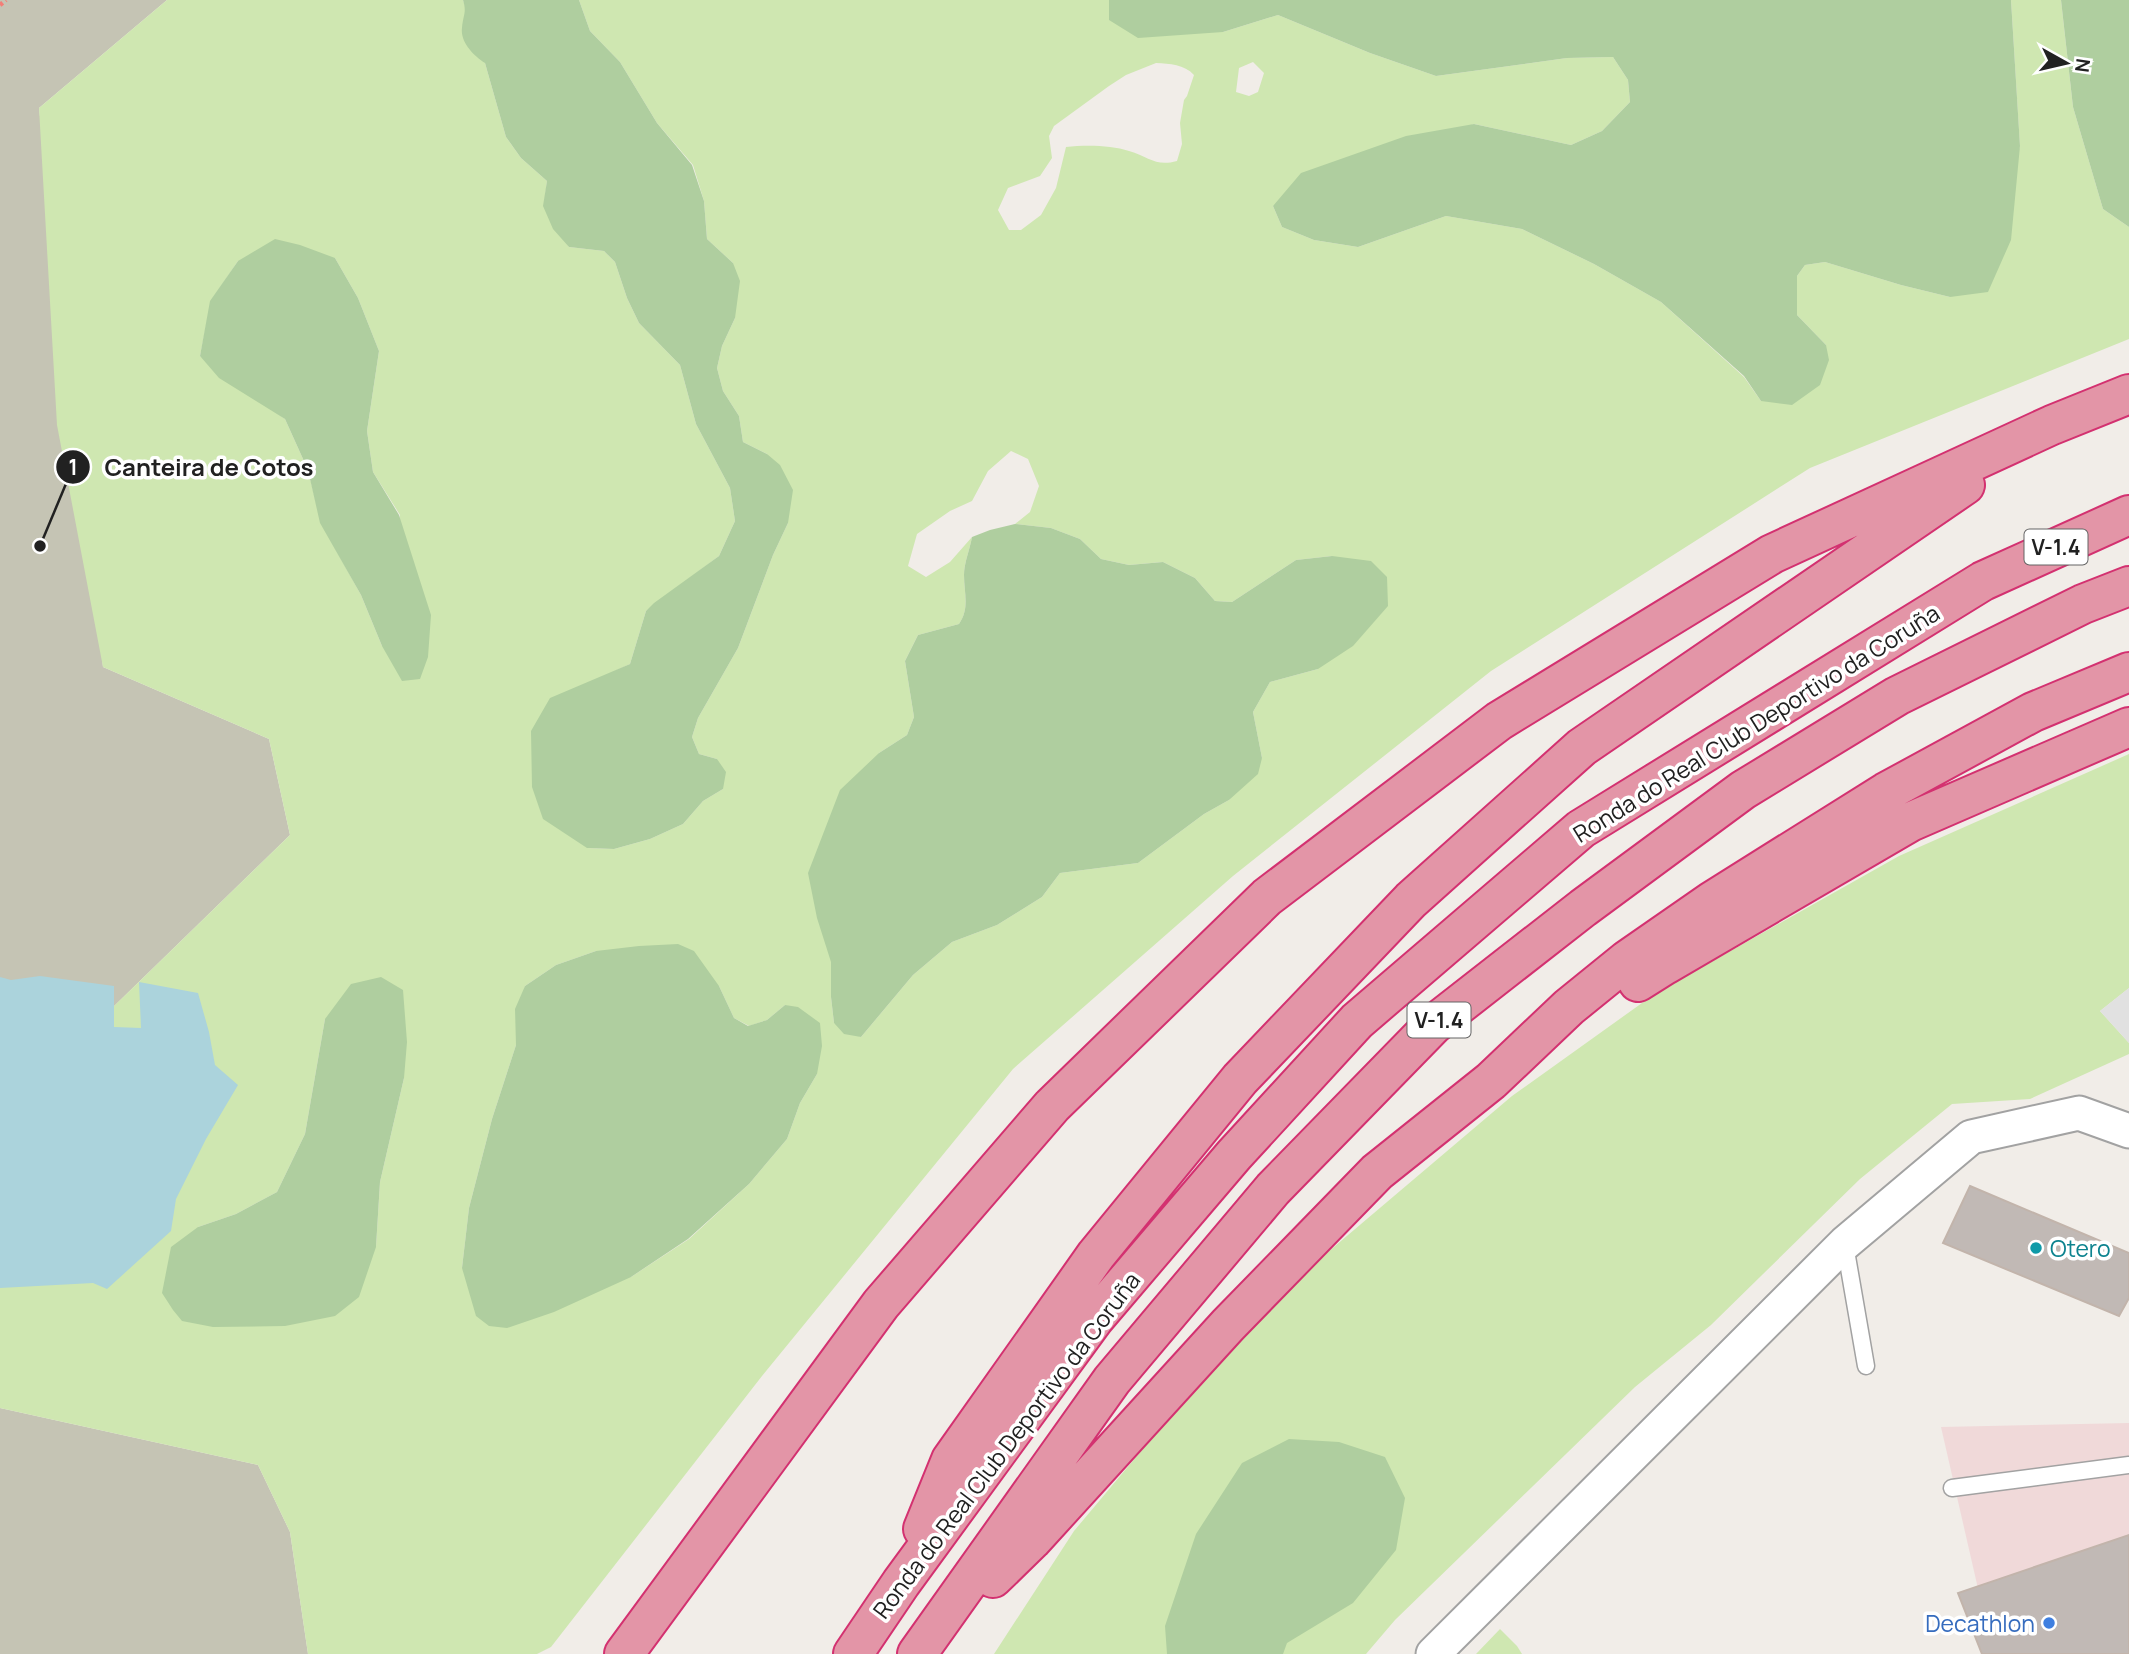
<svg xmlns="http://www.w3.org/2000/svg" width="2129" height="1654" viewBox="0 0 2129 1654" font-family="Manrope,sans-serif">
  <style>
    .commercial { fill: #f0d9d9 }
    .construction { fill: #c5c4b4 }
    .grass { fill: #cfe7b1; fill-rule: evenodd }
    .forest { fill: #afce9f }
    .parking { fill: #e1e1e1 }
    .water { fill: #abd3dc }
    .building { fill: #c1b9b5; stroke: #c2b4ab; stroke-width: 2 }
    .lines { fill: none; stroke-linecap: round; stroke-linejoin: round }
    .lane-casing { stroke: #a2a2a2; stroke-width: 19 }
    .street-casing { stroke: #a2a2a2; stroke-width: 37 }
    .highway-casing { stroke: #d33170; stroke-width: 42 }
    .path { stroke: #f37e77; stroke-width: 4.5; stroke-dasharray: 3.5 3.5; stroke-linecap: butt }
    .lane { stroke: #fff; stroke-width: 16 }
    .street { stroke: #fff; stroke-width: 33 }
    .highway { stroke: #e395a7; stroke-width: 38 }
    .culture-dot { fill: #0f9aa8; stroke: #fff; stroke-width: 2.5 }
    .shop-dot { fill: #3f7fe0; stroke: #fff; stroke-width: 2.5 }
    .labels { text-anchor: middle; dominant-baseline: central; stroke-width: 7; stroke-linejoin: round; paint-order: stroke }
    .shield { fill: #fff; stroke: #646464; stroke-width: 2 }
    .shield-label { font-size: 21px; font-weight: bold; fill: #212121 }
    .street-label { font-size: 23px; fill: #212121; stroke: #fff }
    .culture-label { font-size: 23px; fill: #0d838f; stroke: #fff; text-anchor: start }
    .shop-label { font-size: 23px; fill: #366cbe; stroke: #fff; text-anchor: end }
    .leader { fill: none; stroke: #212121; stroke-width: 2.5 }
    .callout-dot { fill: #212121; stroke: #fff; stroke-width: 2.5 }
    .mark-label { font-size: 21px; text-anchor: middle; font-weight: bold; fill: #fff }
    .callout-label { font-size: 24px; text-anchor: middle; font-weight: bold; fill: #212121; stroke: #fff; stroke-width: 7; stroke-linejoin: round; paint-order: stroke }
  </style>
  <rect width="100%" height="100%" fill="#f1ede8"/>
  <path class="commercial" d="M2129,1423V1654H1993L1941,1427Z"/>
  <path class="construction" d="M0,0H167L39,108L103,667L269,739L290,835L0,1117Z
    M0,1408L258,1465L290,1532L308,1654H0Z"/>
  <path class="grass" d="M167,0H463L485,63L506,137L521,158L547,181L544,206L569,247L604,251L615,262L627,298L639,323L680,365L696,424L730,488L735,521L719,556L646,611L630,664L598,679L587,848L614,849L650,839L683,824L703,801L723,789L717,759L699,754L692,737L698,718L738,648L773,555L788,523L767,454L743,442L739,416L723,391L717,368L722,346L735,318L733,263L707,239L704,201L693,165L657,123L620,62L590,31L579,0H1109V20L1223,32L1278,15L1370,53L1436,76L1567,58L1613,57L1628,80L1630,102L1602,131L1571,145L1474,124L1273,206L1282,227L1314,240L1358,247L1446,216L1522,229L1594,264L1661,302L1744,377L1761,401L1826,345L1797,315V276L1805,265L1825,262L1901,285L1950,297L2020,147L2011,0H2061L2073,107L2103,209L2129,227V339L1810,468L1491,671L1233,876L1013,1069L762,1376L551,1647L537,1654H308L290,1532L258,1465L0,1408V1117L290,835L269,739L103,667L57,425L39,108ZM1253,62L1264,73L1258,92L1249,96L1236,92L1239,68ZM1156,63C1170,64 1184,64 1194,75L1187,96L1184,100L1180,123L1182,144L1177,161C1156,167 1149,157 1129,151C1111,145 1085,145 1066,147L1056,188L1041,215L1021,230H1009L998,210L1008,188L1040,176L1052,158L1049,136L1054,126L1109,86L1126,75ZM335,258L358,298L379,351L367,431L373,472L400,515L382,646L361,595L321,523L308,470L285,419L200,356L211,301L238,261ZM1011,451L1028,459L1039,486L1030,512L1015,524L1051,528L1080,539L1101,559L1129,565L1163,562L1195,578L1215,601L1232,602L1296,560L1332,556L1318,669L1270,682L1253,712L1262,758L1229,800L1204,814L1138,863L1060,873L1042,897L997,925L952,942L913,975L861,1037L834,1023L831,997V962L879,753L907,735L914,717L905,661L918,635L959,624C970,608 964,593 964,575C964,563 970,549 972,537L950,562L926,577L908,566L917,534L950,511L972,501L988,471ZM596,951L719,986L734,1018L749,1026L767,1020L785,1005L817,1074L800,1103L787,1139L749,1184L689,1239L631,1277L462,1268L469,1208L492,1119L516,1045L525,986L556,965ZM325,1019L404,1078L380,1182L376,1247L198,1227L236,1214L277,1192L305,1134Z
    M2129,754V988L2100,1011L2129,1043V1054L2030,1099L1952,1104L1860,1179L1711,1325L1635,1387L1395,1620L1366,1654H994L1074,1531L1199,1382L1328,1252L1512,1096L1656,993L1899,856Z
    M1500,1629L1517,1646L1522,1654H1476Z"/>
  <path class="forest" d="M463,0H579L590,31L620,62L657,123L692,165L704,201L707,239L733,263L740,281L735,318L722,346L717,368L723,391L739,416L743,442L767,454L780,465L793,490L788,523L773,555L738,648L698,718L692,737L699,754L717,759L726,772L723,789L703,801L683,824L650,839L614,849L587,848L543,819L532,787L531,731L550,698L630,664L646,611L654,603L719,556L735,521L730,488L696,424L680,365L639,323L627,298L615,262L604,251L569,247L553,229L543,206L547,181L521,158L506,137L485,63C474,56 460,42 462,28C463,15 467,13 463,0Z
    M1109,0H2011L2020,146L2011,240L1988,292L1950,297L1901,285L1825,262L1805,265L1797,276V315L1826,345L1829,360L1820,385L1792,405L1761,401L1744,376L1661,302L1594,264L1522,229L1446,216L1358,247L1314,240L1282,227L1273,206L1301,173L1406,136L1474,124L1571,145L1602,131L1630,102L1628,80L1613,57L1567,58L1436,76L1370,53L1278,15L1223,32L1138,38L1109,20Z
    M2061,0H2129V227L2103,209L2073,107Z
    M275,239L300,245L335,258L358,298L379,351L367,431L373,472L399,515L431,615L428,657L420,679L402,681L382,646L361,595L320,523L308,470L285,419L219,378L200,356L210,301L238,261Z
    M1015,524L1051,528L1080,539L1101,559L1129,565L1163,562L1195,578L1215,601L1232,602L1296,560L1332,556L1371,561L1387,577L1388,606L1353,646L1318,669L1270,682L1253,712L1262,758L1258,774L1229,800L1204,814L1138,863L1060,873L1042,897L997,925L952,942L913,975L861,1037L844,1034L834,1023L831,997V962L817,918L808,873L840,790L879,753L907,735L914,717L905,661L918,635L959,624C970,608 964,593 964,575C964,563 970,549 972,537L990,530Z
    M678,944L694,951L719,986L734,1018L748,1026L767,1020L785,1005L798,1007L820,1023L822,1046L817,1074L800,1103L787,1139L749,1184L688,1239L631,1277L554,1312L507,1328L489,1326L476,1316L462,1268L469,1208L492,1119L516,1045L515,1009L525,986L556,965L596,951L639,946Z
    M381,977L403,990L407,1042L404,1078L380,1182L376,1247L359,1297L335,1316L285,1326L213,1327L182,1321L173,1310L162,1293L171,1247L198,1227L236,1214L277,1192L305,1134L325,1019L351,984Z
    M1289,1439L1339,1442L1385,1457L1405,1498L1396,1550L1353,1603L1287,1643L1283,1654H1167L1165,1626L1196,1534L1242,1463Z"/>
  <path class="parking" d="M2129,988V1043L2100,1011Z"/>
  <path class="water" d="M40,976L114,986V1027L141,1028L139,982L198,993L209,1032L215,1065L238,1085L206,1139L176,1199L171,1231L107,1289L93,1283L0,1288V977L11,980Z"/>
  <path class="building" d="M1970,1186L2129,1253V1298L2119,1316L1943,1243Z
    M2129,1535V1654H1982L1958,1593Z"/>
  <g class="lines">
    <defs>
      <path id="lane" d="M1845,1245L1866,1366
        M1952,1488L2129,1465"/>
      <path id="street" d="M1433,1654L1845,1243L1971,1137L2079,1113L2129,1131"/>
      <path id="highway" d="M1638,982L1665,965L1910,822L2129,727
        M923,1529L951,1460L1096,1255L1240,1079L1411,900L1582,747L1965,485
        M993,1578L1032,1540L1228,1325L1377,1172L1491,1081L1569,1007L1627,960L1712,901L1886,792L2033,712L2129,672
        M624,1654L881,1304L1052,1106L1267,897L1499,721L1772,554L2052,425L2129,394
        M853,1654L901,1583L1094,1319L1234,1155L1357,1021L1581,829L1983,581L2129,515
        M917,1654L1112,1380L1273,1189L1433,1025L1583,908L1743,790L1897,696L2083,604L2129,586"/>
    </defs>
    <use href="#lane" class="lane-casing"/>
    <use href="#street" class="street-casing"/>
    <use href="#highway" class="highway-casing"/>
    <path class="path" d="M0,5L6,0"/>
    <use href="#lane" class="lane"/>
    <use href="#street" class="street"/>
    <use href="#highway" class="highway"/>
  </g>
  <circle class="culture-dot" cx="2036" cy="1248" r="7"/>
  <circle class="shop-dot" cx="2049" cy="1623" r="7"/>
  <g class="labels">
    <g class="shield">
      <rect x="2024.5" y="529.5" width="63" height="35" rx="5"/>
      <rect x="1407.5" y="1002.5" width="63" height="35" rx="5"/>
    </g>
    <g class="shield-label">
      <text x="2056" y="547">V-1.4</text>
      <text x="1439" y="1020">V-1.4</text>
    </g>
    <g class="street-label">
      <text transform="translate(1756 723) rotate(-32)">Ronda do Real Club Deportivo da Coruña</text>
      <text transform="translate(1006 1445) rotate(-53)">Ronda do Real Club Deportivo da Coruña</text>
    </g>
    <g class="culture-label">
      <text x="2050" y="1248">Otero</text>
    </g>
    <g class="shop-label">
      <text x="2035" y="1623">Decathlon</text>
    </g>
  </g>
  <path class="leader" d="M40 546L73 467"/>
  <g class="callout-dot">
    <circle cx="40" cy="546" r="7"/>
    <circle cx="73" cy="467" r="18"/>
  </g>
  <g class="mark-label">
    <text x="73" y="475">1</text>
  </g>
  <g class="callout-label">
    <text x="209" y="476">Canteira de Cotos</text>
  </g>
  <g transform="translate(2066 63) rotate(98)" stroke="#ffffff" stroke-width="5" paint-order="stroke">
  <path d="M0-5L12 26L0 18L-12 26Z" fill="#212121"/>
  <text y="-10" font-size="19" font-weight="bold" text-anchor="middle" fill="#212121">N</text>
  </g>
</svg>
